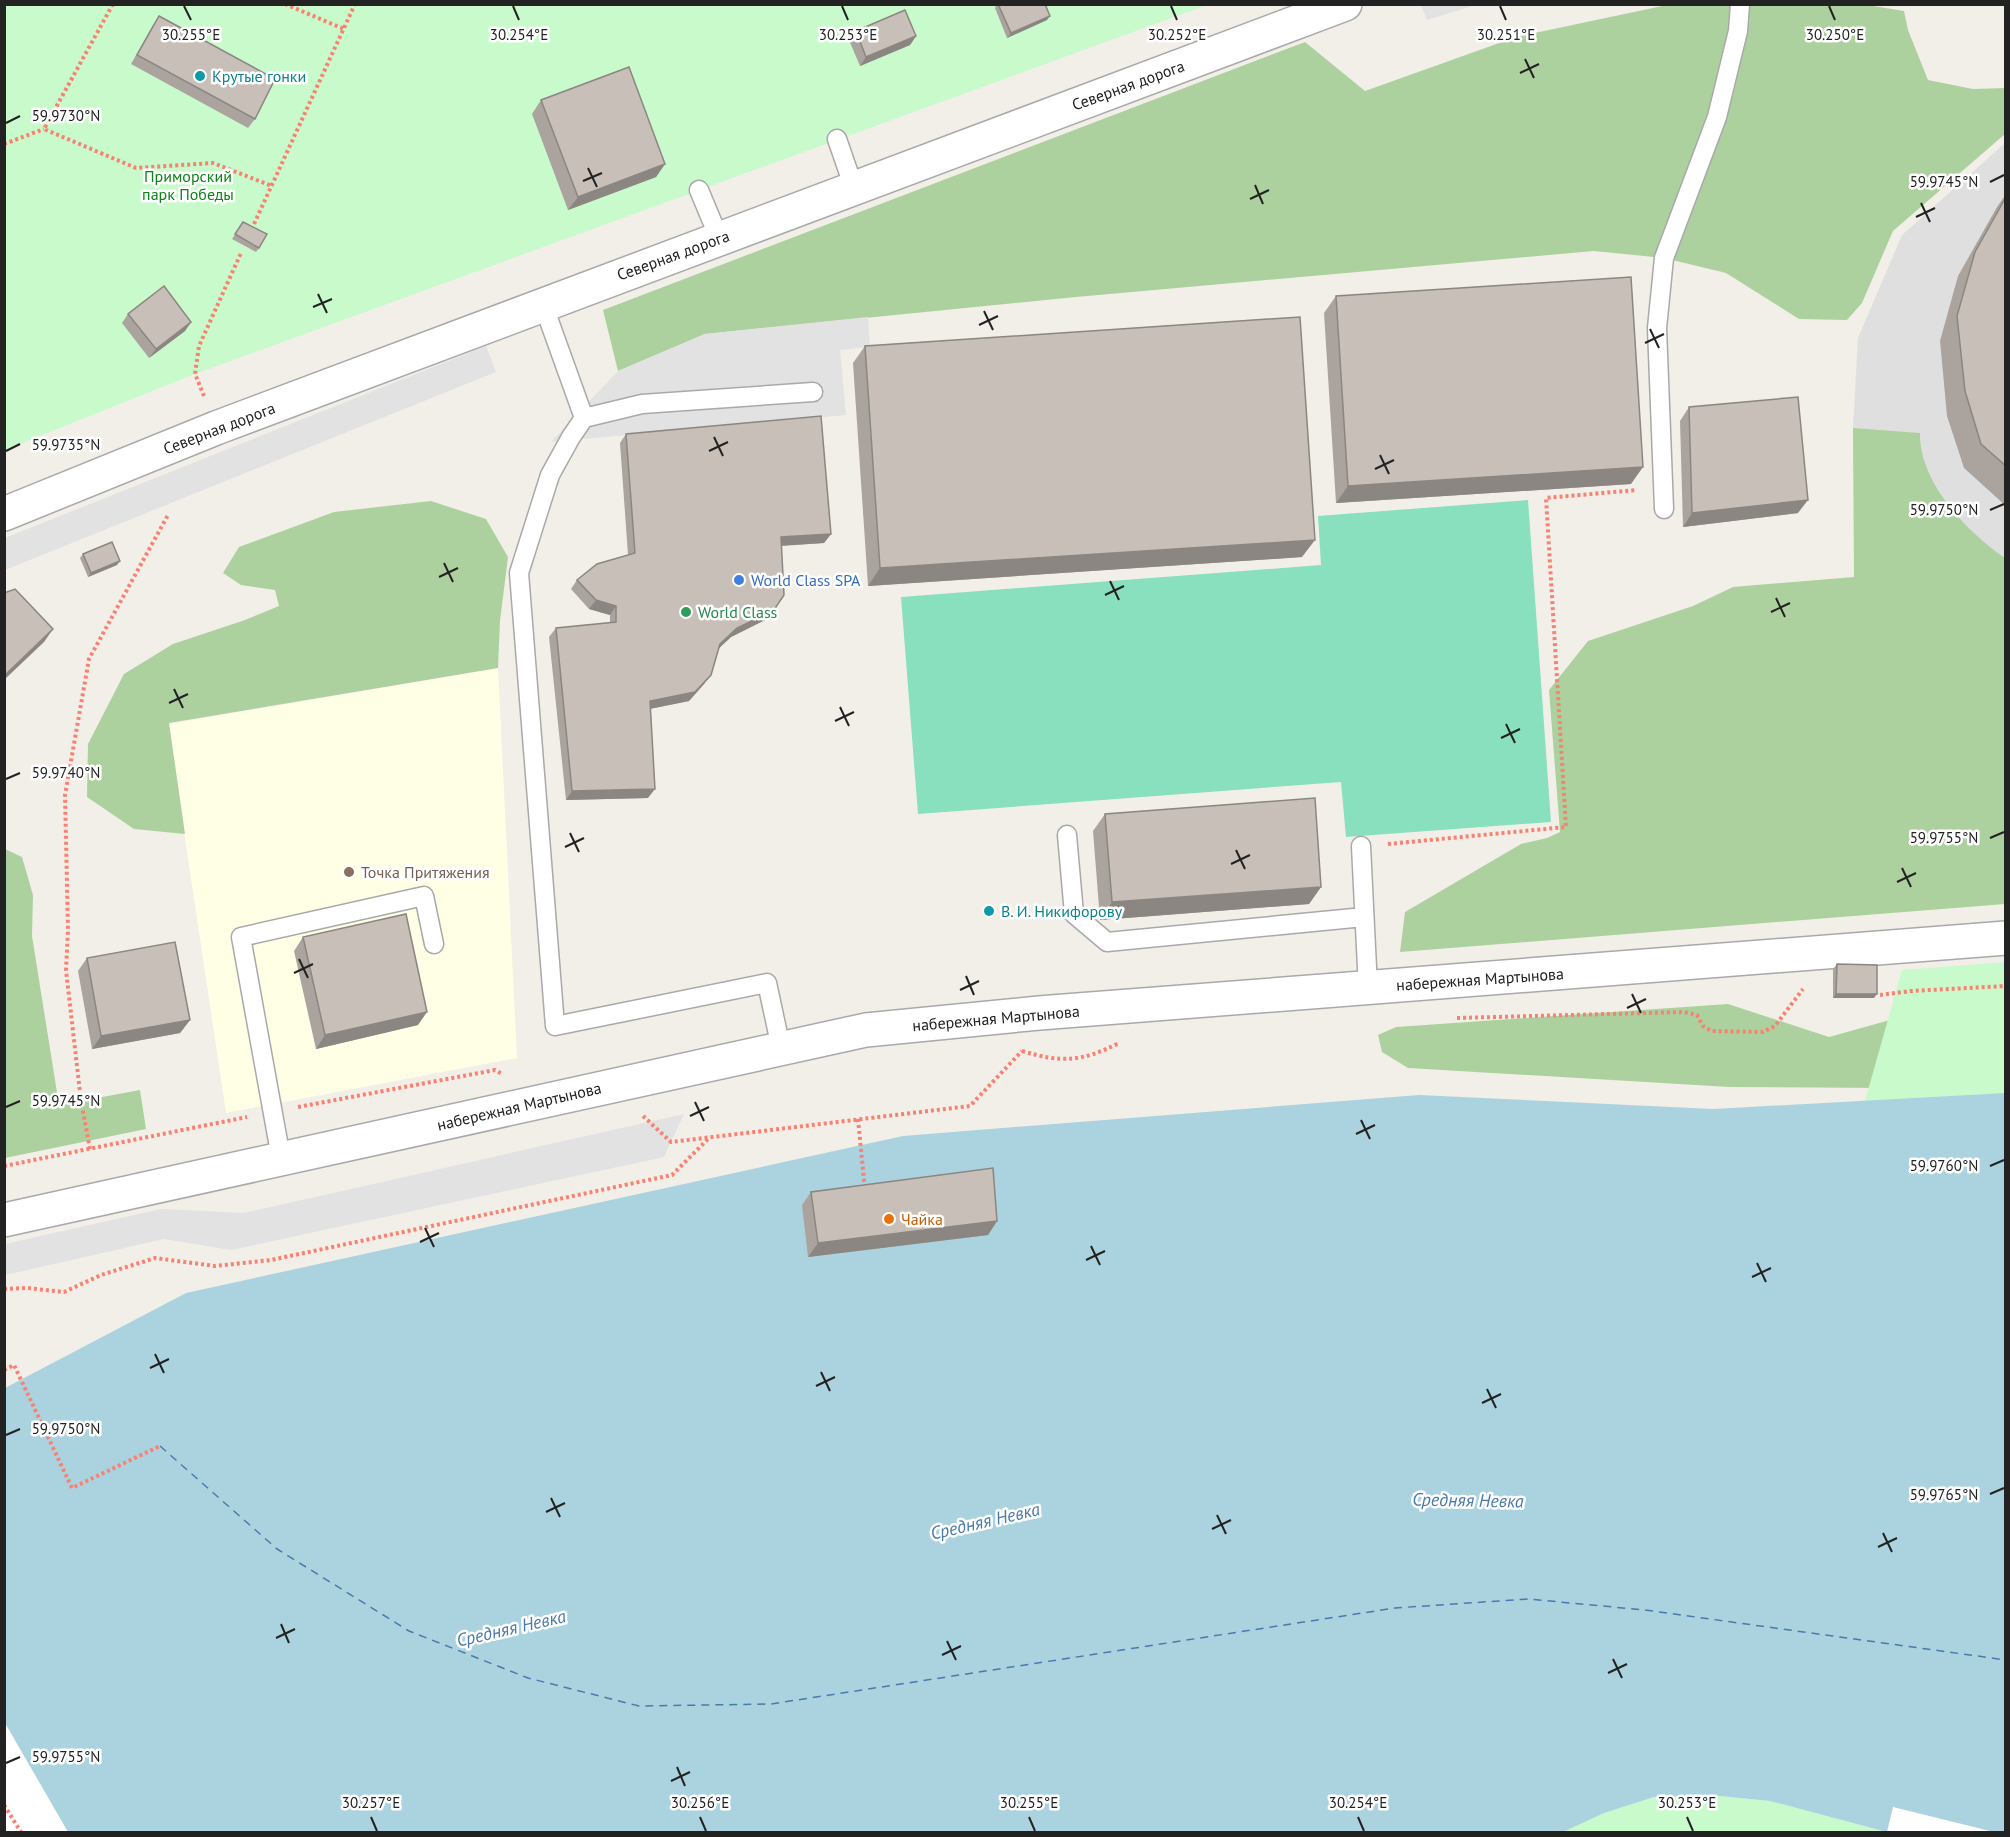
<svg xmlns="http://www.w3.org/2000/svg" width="2010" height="1837" viewBox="0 0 2010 1837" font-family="'PT Sans',sans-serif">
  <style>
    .residential { fill: #e0dfdf }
    .education { fill: #ffffe5 }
    .forest { fill: #add19e }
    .park { fill: #c8facc }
    .pitch { fill: #88e0be }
    .parking { fill: #e2e2e2 }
    .water { fill: #aad3df }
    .pier { fill: #fff }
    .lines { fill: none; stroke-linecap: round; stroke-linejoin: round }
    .ferry { stroke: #4a7aab; stroke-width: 1.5; stroke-dasharray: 8 6; stroke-linecap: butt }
    .lane-casing { stroke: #a9a9a9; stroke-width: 21 }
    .street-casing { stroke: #a9a9a9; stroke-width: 36 }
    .path { stroke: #fa8072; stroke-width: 4; stroke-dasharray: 3 3; stroke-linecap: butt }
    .lane { stroke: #fff; stroke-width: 18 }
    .street { stroke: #fff; stroke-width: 33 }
    .wall { fill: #aba49e }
    .shaded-wall { fill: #8b8681 }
    .building { fill: #c7bfb8; stroke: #8b8681; stroke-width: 1.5 }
    .ticks { fill: none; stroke: #222; stroke-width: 2 }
    .culture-dot { fill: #0f9aa8; stroke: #fff; stroke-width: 2 }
    .shop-dot { fill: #3f7fe0; stroke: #fff; stroke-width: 2 }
    .leisure-dot { fill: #2e9e5b; stroke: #fff; stroke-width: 2 }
    .education-dot { fill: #8d6e63; stroke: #fff; stroke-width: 2 }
    .food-dot { fill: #e8710a; stroke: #fff; stroke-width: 2 }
    .labels { text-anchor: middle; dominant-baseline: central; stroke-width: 5; stroke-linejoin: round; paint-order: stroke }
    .culture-label { font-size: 16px; fill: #0d838f; stroke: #fff; text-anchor: start }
    .street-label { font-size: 16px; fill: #222; stroke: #fff }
    .park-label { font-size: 16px; fill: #0c8416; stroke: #fff }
    .shop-label { font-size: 16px; fill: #366cbe; stroke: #fff; text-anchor: start }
    .leisure-label { font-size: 16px; fill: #27864d; stroke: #fff; text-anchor: start }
    .education-label { font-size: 16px; fill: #785e54; stroke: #fff; text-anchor: start }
    .food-label { font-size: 16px; fill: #c56008; stroke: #fff; text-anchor: start }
    .water-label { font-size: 18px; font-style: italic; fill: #4a7aab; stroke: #fff }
    .ticks-label { font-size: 15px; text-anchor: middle; fill: #222; stroke: #fff; stroke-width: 5; stroke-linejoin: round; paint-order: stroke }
  </style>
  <rect width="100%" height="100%" fill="#f2efe9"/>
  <path class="residential" d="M2005,143V581L1855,577L1853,428L1858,338L1902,235Z"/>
  <path class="education" d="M498,668L517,1058L226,1113L168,724Z"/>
  <path class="forest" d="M1861,4L1904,11L1908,30L1928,80L1973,89L2005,88V134L1893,231L1862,303L1847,320L1799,319L1726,273L1664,258L1594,251L1076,297L705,334L618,371L603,310L1305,42L1365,91L1516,37L1667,5Z
    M1853,428L1920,433C1919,482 1967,532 2005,558V904L1400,952L1405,912L1521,844L1547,838L1560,832L1549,690L1588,641L1693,606L1733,587L1854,577Z
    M431,501L486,519L508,557L500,621L498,668L169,723L185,834L134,829L87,797L88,744L124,674L173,644L245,620L279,606L275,590L241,585L223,573L239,547L334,512Z
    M5,849L22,857L33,895L32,936L59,1105L140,1090L146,1129L5,1158Z
    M1728,1004L1829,1037L1890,1020L1885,1088L1729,1087L1408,1068L1382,1052L1378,1035L1396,1027Z"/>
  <path class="park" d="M4,5H1207L195,374L5,450Z
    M2005,962V1093L1865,1101L1902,970Z
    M1710,1795L1770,1801L1887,1832H1563L1604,1813L1654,1797Z"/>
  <path class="pitch" d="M1528,500L1551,822L1346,837L1341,782L918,814L901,597L1321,565L1318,516Z"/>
  <path class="parking" d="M1421,5H1476L1427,20Z
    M868,317L870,347L840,350L846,415L551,442L618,371L705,334Z
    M486,346L496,372L5,570V538Z
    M684,1114L664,1157L231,1250L164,1239L5,1275V1244L161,1209L244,1213Z"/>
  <path class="water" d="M2005,1093V1832H1887L1770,1801L1710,1795L1654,1797L1604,1813L1563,1832H5V1388L186,1293L903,1136L1419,1095L1713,1109Z"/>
  <path class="pier" d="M5,1723L68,1832H5Z
    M1893,1807L1994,1832H1887Z"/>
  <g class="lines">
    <path class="ferry" d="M160,1446L277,1549L409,1631L528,1678L639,1706L771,1704L1395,1608L1528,1599L1645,1610L2006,1660"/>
    <defs>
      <path id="lane" d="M837,139L854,188
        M699,190L719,238
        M543,304L584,418
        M1664,509L1657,328L1664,258L1717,117L1738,31L1740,4
        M1067,835L1074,914L1107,942L1364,917
        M1361,846L1368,988
        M781,1048L767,983L555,1026L519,573L550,475L571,437L584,418L642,404L813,392
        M281,1158L241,937L424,896L434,944"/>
      <path id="street" d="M4,514L216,428L1345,4
        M4,1220L866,1030L1039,1013L2006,938"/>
    </defs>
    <use href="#lane" class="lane-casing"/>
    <use href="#street" class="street-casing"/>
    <path class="path" d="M113,4L44,129L136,168L213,163L272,186
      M285,4L344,29
      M4,144L44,129
      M254,224L355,4
      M204,396L195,374L199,346L241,253
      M1388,844L1566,827L1546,498L1636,490
      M1880,995L1911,991L2006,986
      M1457,1018L1684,1012L1697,1015L1703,1026L1711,1031L1763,1032L1775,1026L1803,989
      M1022,1051C1062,1063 1081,1062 1119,1043
      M298,1107L495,1070L502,1074
      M643,1116L671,1142L970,1106L1022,1051
      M858,1119L865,1190
      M90,1149L81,1101L66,970L68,930L65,795L89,659L168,515
      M4,1166L247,1117
      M4,1289L27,1288L64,1292L101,1275L155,1258L215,1266L271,1260L672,1175L710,1137
      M4,1370L14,1365L72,1488L160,1446
      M4,1805L21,1832"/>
    <use href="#lane" class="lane"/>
    <use href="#street" class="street"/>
  </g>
  <path class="wall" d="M997,4H1045L1047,20L1007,38L995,8Z
    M159,16L255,119L248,128L131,64L153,25Z
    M856,31L916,36L910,45L860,66L849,40Z
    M541,100L665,164L656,177L568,210L532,114Z
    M2006,194V506L1964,468L1947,416L1940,341L1958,276L1997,207Z
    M243,222L259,248L256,252L232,239Z
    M1336,296L1631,484L1336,503L1324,313Z
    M128,314L191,322L185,331L149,358L122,323Z
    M865,346L1302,557L868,586L853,363Z
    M1689,407L1798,513L1683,527L1680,421Z
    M626,434L831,534L824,543L782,546L767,619L731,637L719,648L704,684L689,701L650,709L648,798L566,800L549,637L556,628L610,623V615L589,609L571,589L577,580L628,555L620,443Z
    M83,554L117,565L88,577L80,558Z
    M1105,814L1321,887L1309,904L1100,920L1093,831Z
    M303,937L418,1025L316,1049L294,951Z
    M87,958L190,1020L180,1033L92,1049L78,971Z
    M1837,964L1874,998H1833V969Z
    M811,1192L997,1221L988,1235L808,1257L802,1205Z"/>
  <path class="shaded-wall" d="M1050,16L1047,20L1007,38L1011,33Z
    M916,36L910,45L860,66L866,57Z
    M665,164L656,177L568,210L578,197Z
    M191,322L185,331L149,358L156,349Z
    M1643,467L1631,484L1336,503L1348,486Z
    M1808,500L1798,513L1683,527L1692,513Z
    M831,534L824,543L775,546L781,537Z
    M1315,540L1302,557L868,586L880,568Z
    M120,561L117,565L88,577L91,573Z
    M596,600L616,606L610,615L589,609Z
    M774,610L767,619L731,637L714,653L720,644L737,628Z
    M53,629L44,642L4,680V676Z
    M711,675L704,684L689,701L644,710L650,701Z
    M655,789L648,798L566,800L572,791Z
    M1321,887L1309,904L1100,920L1112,902Z
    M1836,994H1877L1874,998H1833Z
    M427,1012L418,1025L316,1049L325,1035Z
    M190,1020L180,1033L92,1049L101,1036Z
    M997,1221L988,1235L808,1257L818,1243Z"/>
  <path class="building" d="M998,4H1045L1050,16L1011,33Z
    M905,10L916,36L866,57L856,31Z
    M159,16L275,79L255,119L137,55Z
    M629,67L665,164L578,197L541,100Z
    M2006,197V466L1981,444L1965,391L1957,316L1975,252Z
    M243,222L267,234L259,248L235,234Z
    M1631,277L1643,467L1348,486L1336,296Z
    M164,286L191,322L156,349L128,314Z
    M1300,317L1315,540L880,568L865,346Z
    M1798,397L1808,500L1692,513L1689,407Z
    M821,416L831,534L781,537L784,595L774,610L737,628L720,644L711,675L695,692L650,701L655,789L572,791L556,628L616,622V606L596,600L577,580L597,564L635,553L626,434Z
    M112,542L120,561L91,573L83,554Z
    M15,589L53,629L4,676V593Z
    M1315,798L1321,887L1112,902L1105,814Z
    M406,914L427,1012L325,1035L303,937Z
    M175,942L190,1020L101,1036L87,958Z
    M1837,964L1877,965V994H1836Z
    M993,1168L997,1221L818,1243L811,1192Z"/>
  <path class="ticks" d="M184,6L191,20M513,6L519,20M842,6L848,20M1171,6L1177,20M1500,6L1506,20M1829,6L1835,20M1525,59L1534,78M1520,73L1539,64M6,123L20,116M588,168L597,187M583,181L602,173M1990,182L2004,175M1255,185L1263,204M1250,199L1269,190M1921,203L1930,222M1916,217L1935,208M318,294L327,313M313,307L332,299M984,311L993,330M979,325L998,316M1650,329L1659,348M1645,343L1664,334M714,437L723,456M6,451L20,444M709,451L728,442M1380,455L1389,474M1375,469L1394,460M1990,510L2004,504M444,563L453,582M439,577L458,568M1110,581L1119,600M1105,595L1124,586M1776,598L1785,617M1771,612L1790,603M174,689L183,708M169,703L188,694M840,707L849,726M835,721L854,712M1506,724L1515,743M1501,738L1520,729M6,779L20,773M570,833L579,852M1990,838L2004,832M565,847L584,838M1236,850L1245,869M1231,864L1250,855M1902,868L1911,887M1897,882L1916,873M299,959L308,978M294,973L313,964M966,976L974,995M960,990L979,981M1632,994L1641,1013M1627,1008L1646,999M695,1102L704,1121M6,1107L20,1101M690,1116L709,1107M1361,1120L1370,1139M1356,1134L1375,1125M1990,1166L2004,1160M425,1228L434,1247M420,1242L439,1233M1091,1246L1100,1265M1086,1260L1105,1251M1757,1263L1766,1282M1752,1277L1771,1268M155,1354L164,1373M150,1368L169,1359M821,1372L830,1391M816,1386L835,1377M1487,1389L1496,1408M1482,1403L1501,1394M6,1435L20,1429M1990,1494L2004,1488M551,1498L560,1517M546,1512L565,1503M1217,1515L1226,1534M1212,1529L1231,1520M1883,1533L1892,1552M1878,1547L1897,1538M281,1624L289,1643M276,1638L295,1629M947,1641L956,1660M942,1655L961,1646M1613,1659L1622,1678M1608,1673L1627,1664M6,1763L20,1757M677,1767L685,1786M671,1781L690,1772M371,1817L377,1831M700,1817L706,1831M1029,1817L1035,1831M1358,1817L1364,1831M1687,1817L1693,1831"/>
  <g class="culture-dot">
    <circle cx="200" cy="76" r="6"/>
    <circle cx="989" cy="911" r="6"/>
  </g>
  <circle class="shop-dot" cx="739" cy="580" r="6"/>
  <circle class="leisure-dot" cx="686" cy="612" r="6"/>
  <circle class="education-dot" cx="349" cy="872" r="6"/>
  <circle class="food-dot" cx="889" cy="1219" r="6"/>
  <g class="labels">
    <g class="culture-label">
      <text x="212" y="76">Крутые гонки</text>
      <text x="1001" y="911">В. И. Никифорову</text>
    </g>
    <g class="street-label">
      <text transform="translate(1128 85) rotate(-20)">Северная дорога</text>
      <text transform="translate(673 255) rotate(-20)">Северная дорога</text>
      <text transform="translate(219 428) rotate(-21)">Северная дорога</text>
      <text transform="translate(1480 979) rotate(-4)">набережная Мартынова</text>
      <text transform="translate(996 1018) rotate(-5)">набережная Мартынова</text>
      <text transform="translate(519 1106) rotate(-13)">набережная Мартынова</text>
    </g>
    <g class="park-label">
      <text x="188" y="176">Приморский<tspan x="188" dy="18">парк Победы</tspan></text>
    </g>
    <g class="shop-label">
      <text x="751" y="580">World Class SPA</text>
    </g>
    <g class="leisure-label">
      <text x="698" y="612">World Class</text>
    </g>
    <g class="education-label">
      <text x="361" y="872">Точка Притяжения</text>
    </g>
    <g class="food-label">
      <text x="901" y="1219">Чайка</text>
    </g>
    <g class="water-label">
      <text transform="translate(1468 1500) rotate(1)">Средняя Невка</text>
      <text transform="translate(985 1521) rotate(-13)">Средняя Невка</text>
      <text transform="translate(511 1628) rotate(-13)">Средняя Невка</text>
    </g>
  </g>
  <g class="ticks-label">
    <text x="191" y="40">30.255°E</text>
    <text x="519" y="40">30.254°E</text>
    <text x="848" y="40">30.253°E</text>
    <text x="1177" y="40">30.252°E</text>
    <text x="1506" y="40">30.251°E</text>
    <text x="1835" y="40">30.250°E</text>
    <text x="66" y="121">59.9730°N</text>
    <text x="1944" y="187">59.9745°N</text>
    <text x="66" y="450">59.9735°N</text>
    <text x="1944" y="515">59.9750°N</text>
    <text x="66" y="778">59.9740°N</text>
    <text x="1944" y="843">59.9755°N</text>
    <text x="66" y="1106">59.9745°N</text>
    <text x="1944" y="1171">59.9760°N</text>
    <text x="66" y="1434">59.9750°N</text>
    <text x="1944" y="1500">59.9765°N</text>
    <text x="66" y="1762">59.9755°N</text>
    <text x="371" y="1808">30.257°E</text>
    <text x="700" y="1808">30.256°E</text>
    <text x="1029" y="1808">30.255°E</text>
    <text x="1358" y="1808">30.254°E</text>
    <text x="1687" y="1808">30.253°E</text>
  </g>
  <rect width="2010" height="1837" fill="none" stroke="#222222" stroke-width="12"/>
</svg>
